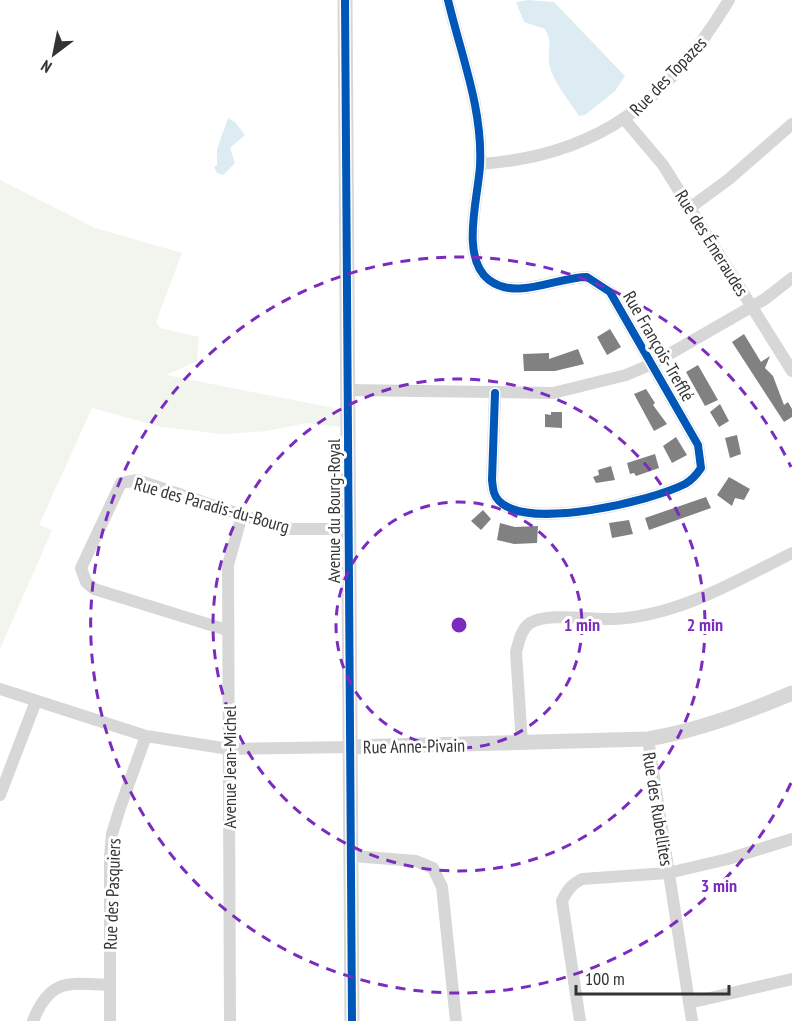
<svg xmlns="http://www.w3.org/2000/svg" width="792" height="1021" viewBox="0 0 792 1021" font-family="'PT Sans Narrow',sans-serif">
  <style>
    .green { fill: #f1f5ed }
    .water { fill: #ddebf3 }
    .building { fill: #818181 }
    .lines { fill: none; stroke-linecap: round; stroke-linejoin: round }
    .minor { stroke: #d7d7d7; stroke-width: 12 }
    .tertiary { stroke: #d7d7d7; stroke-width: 15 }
    .cycleway-casing { stroke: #fff; stroke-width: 11 }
    .cycleway { stroke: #0057b8; stroke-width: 8 }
    .ring { fill: none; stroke: #7b2cbf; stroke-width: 3; stroke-dasharray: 10 8 }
    .labels { text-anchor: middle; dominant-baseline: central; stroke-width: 6; stroke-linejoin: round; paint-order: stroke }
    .street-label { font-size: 18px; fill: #333; stroke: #fff }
    .centre { fill: #7b2cbf; stroke: #fff; stroke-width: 3 }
    .ring-label { font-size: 18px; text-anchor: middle; font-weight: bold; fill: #7b2cbf; stroke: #fff; stroke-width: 6; stroke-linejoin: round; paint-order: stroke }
  </style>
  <rect width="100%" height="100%" fill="#fff"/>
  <path class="green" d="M0,180L95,228L182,253L156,322L160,328L199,337L197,361L166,375L344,410L341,427L306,423L267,431L223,434L162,427L92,408L39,525L52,530L0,649Z"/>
  <path class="water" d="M528,0L554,2L625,76L615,91L585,115L579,116C570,101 550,79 549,61C548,45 553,45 545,29L524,22L516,2Z
    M228,118L235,122L245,135L230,148L235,163L223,175L217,173L214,167L217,165V149Z"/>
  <path class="building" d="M610,329L621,347L607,355L597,337Z
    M744,334L761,362L770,356L765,368L773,376L784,405L788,402L792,409V417L784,422L732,342Z
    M578,349L584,364L555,371H524L523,354L549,353V359Z
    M698,365L718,400L705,406L686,372Z
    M646,389L655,403L653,405L667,424L654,431L634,394Z
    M720,404L729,421L719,427L710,412Z
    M551,412H562V428L545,427V414L551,415Z
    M737,435L741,454L730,458L725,438Z
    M676,437L687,455L672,463L663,446Z
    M655,454L659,468L636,476L634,473L630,474L627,463Z
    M611,466L615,480L596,483L593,477L599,475L598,470Z
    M729,477L750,489L744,500L735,498L732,506L717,495Z
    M706,497L711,508L649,530L645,518Z
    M483,510L491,519L481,530L471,521Z
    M629,520L633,534L612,538L609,523Z
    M500,523L515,527L538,526L537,543L514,544L497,540Z"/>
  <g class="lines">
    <path class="minor" d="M448,0C461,55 483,109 480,166C478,198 460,258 489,280C517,301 556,277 587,277L610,292L698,445L701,468C697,474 692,480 685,484C651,501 529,531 499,501C493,495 493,488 492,480L495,393
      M625,120L663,165L792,371
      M480,164C599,156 669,100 729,0
      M691,207L729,179L792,124
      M347,390L553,393L626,375L652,364L765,299L792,278
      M227,630L94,589L86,582L81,568L121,483L137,480L272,525L292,529H348
      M0,689L146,736L229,749L351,747
      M648,739L692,1021
      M522,744L516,652C519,642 521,629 530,623C547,612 592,620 612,619C677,617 736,581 792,553
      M0,795L36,701
      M353,856L416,861L433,868L442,887L456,1021
      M689,1003L792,979
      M33,1021C50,978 68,983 110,985
      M110,1021V857L112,834L120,808L146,736
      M230,1021L228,565L242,515
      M580,1021L562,901C567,890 572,884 582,879L668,873L728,859L792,839"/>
    <path class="tertiary" d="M345,0L352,1021
      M351,747L648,739C699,730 745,713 792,693"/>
    <defs>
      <path id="cycleway" d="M345,0L352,1021
        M448,0C461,55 483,109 480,166C478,198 460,258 489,280C517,301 556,277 587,277L610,292L698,445L701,468C697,474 692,480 685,484C651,501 529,531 499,501C493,495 493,488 492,480L495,393"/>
    </defs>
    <use href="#cycleway" class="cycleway-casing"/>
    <use href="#cycleway" class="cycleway"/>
  </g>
  <g class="ring">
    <circle cx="459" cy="625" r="123"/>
    <circle cx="459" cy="625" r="246"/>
    <path d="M791 783A368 368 0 1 1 791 467"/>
  </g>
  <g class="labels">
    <g class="street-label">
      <text transform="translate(668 76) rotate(-46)">Rue des Topazes</text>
      <text transform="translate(712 243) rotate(58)">Rue des Émeraudes</text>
      <text transform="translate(659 346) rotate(60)">Rue François-Trefflé</text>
      <text transform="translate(212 505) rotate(16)">Rue des Paradis-du-Bourg</text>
      <text transform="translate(333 511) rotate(-90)">Avenue du Bourg-Royal</text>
      <text transform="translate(414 746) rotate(-1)">Rue Anne-Pivain</text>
      <text transform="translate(229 767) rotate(-90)">Avenue Jean-Michel</text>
      <text transform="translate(658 809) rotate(81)">Rue des Rubellites</text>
      <text transform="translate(112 894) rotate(-88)">Rue des Pasquiers</text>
    </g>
  </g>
  <circle cx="459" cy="625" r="9" class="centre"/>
  <g class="ring-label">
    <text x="582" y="631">1 min</text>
    <text x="705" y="631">2 min</text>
    <text x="719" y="892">3 min</text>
  </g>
  <g transform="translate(54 54) rotate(212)" stroke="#ffffff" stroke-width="4.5" paint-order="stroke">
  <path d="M0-4.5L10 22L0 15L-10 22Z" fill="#333333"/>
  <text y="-9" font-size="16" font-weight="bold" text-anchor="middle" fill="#333333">N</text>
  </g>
  <path d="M576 985v9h153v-9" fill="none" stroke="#333333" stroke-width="3"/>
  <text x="585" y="985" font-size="18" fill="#333333" stroke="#ffffff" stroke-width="4.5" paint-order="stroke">100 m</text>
</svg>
